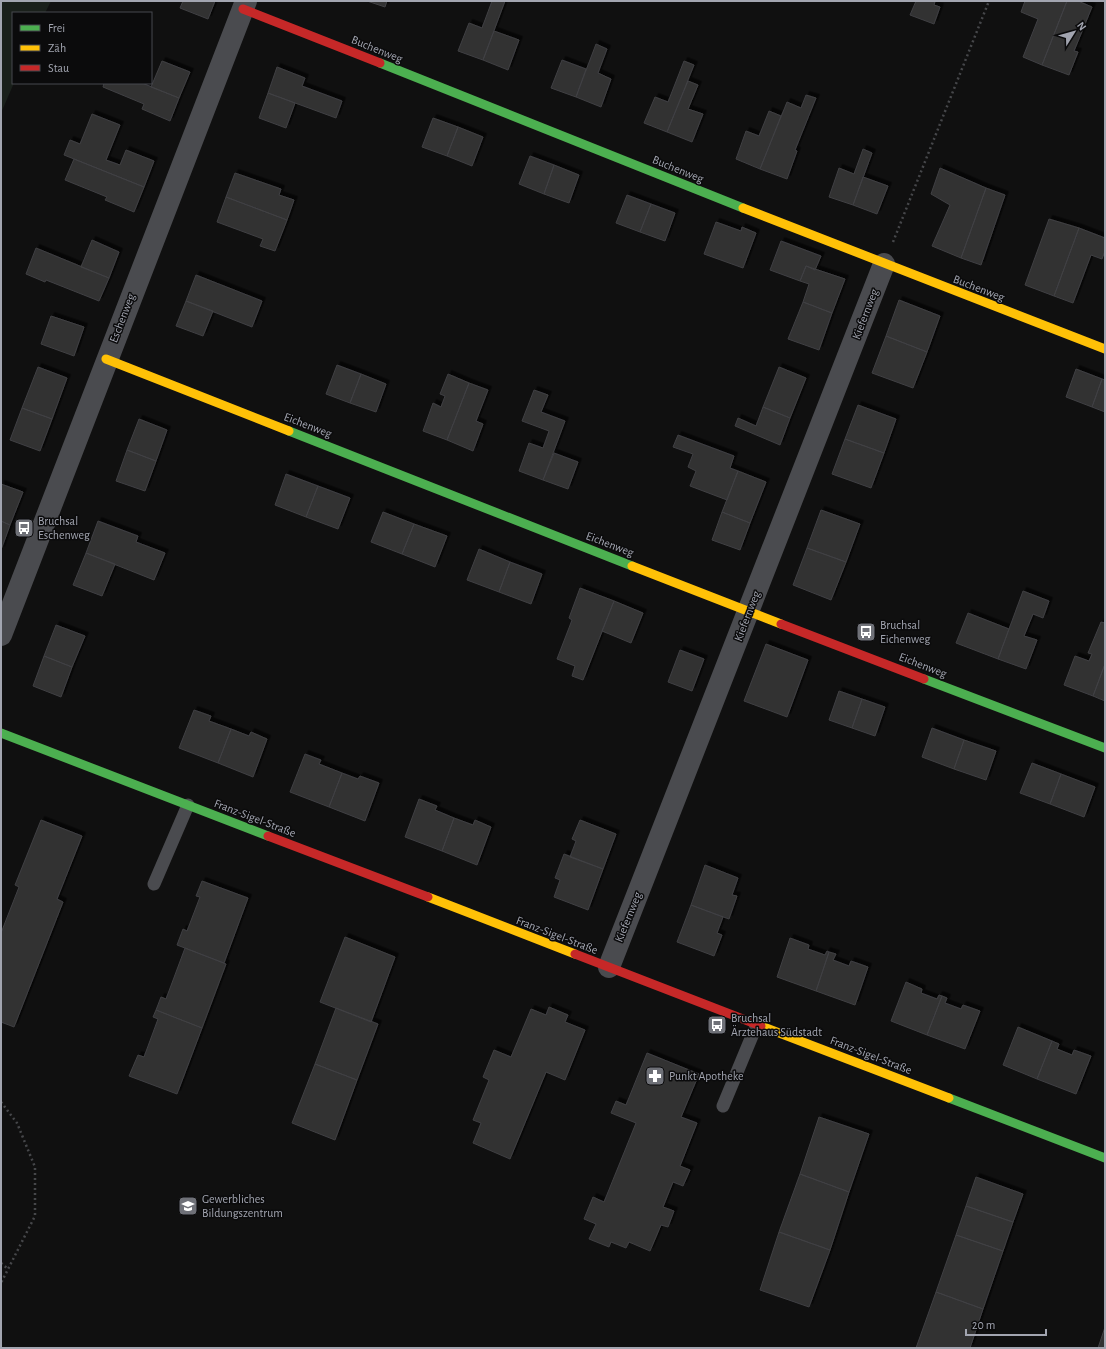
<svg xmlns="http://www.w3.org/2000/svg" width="1106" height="1349" viewBox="0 0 1106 1349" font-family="'Alegreya Sans',sans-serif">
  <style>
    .green { fill: #1a201b }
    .building { fill: #313133; stroke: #404043; filter: url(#shadow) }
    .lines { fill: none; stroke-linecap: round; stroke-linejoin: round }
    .path { stroke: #46474a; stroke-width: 2.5; stroke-dasharray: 2 3; stroke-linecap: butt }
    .lane { stroke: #4a4b4f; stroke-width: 13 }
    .street { stroke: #4a4b4f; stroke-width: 22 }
    .fast { stroke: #4caf50; stroke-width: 9 }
    .slow { stroke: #ffc107; stroke-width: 9 }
    .jam { stroke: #c62828; stroke-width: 9 }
    .labels { text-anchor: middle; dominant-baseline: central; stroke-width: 3; stroke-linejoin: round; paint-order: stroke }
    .street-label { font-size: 12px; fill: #a2a5b0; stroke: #0b0b0c }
    .poi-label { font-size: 12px; fill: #a2a5b0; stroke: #0b0b0c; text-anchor: start }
  </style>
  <defs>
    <filter id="shadow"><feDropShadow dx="3.5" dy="-3.5" stdDeviation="0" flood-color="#0009"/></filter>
  </defs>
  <rect width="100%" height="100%" fill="#101010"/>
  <path class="green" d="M1,1H51L45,13H13L14,83L1,113Z"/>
  <path class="building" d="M183,1H215L208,19L180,8Z
    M367,1H387L385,7Z
    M492,1H505L483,60L458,51L469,23L482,28Z
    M916,1H935L934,5L940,7L934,24L910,15Z
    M1025,1H1067L1042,65L1023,57L1038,19L1021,12Z
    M1067,1H1078L1092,7L1074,51L1078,52L1069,75L1042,65Z
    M494,31L519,40L508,70L483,60Z
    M596,44L607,49L598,73L611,79L601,107L576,97Z
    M562,60L586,69L576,97L551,88Z
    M162,61L190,72L179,98L151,87Z
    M684,61L694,65L667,132L644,123L655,97L668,102Z
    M277,67L305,78L302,86L342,101L336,118L268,93Z
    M688,81L698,85L688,109L703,114L692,142L667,132Z
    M104,83H142L179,98L170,121L142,109L144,104L103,87Z
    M268,93L295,103L286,128L259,118Z
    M806,95L816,98L795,150L797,151L787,179L760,169L787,102L801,108Z
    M769,111L781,116L760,169L736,159L746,131L759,136Z
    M92,114L120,125L106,160L120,165L126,150L154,161L144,187L64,155L70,140L80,144Z
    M433,118L458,127L447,156L422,147Z
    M458,127L483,137L472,166L447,156Z
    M863,149L872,153L853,205L829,197L839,168L854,174Z
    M530,156L554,165L544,194L519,184Z
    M74,159L144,187L134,212L105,200L107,197L65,180Z
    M554,165L579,175L569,203L544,194Z
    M940,168L986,188L961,258L932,246L950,205L931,194Z
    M235,173L281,189L279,195L294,200L287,220L226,197Z
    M863,177L888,186L877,214L853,205Z
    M986,188L1005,195L981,265L961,258Z
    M627,195L651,204L640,232L616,223Z
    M226,197L287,220L275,251L260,246L263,239L217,222Z
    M651,204L675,213L665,241L640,232Z
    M1049,219L1079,228L1054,296L1025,285Z
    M716,222L741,231L742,227L756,233L743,268L704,254Z
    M1079,228L1105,238V251L1102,259L1091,255L1073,303L1054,296Z
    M92,240L119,252L109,278L81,267Z
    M781,241L821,256L815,270L806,266L800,281L770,270Z
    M36,248L109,278L99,301L46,280L45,282L26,274Z
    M806,266L845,279L832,313L803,302L809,284L800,281Z
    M196,275L262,301L252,327L186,301Z
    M899,300L940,316L927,352L886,336Z
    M186,301L213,311L203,336L176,326Z
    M803,302L832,313L819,350L788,339Z
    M51,316L84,327L74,356L41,344Z
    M886,336L927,352L913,388L872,373Z
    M337,365L361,374L350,403L326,394Z
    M38,367L67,378L52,419L22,408Z
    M779,367L806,378L790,418L763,407Z
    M1076,369L1102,379L1092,407L1066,397Z
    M361,374L386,384L376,412L350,403Z
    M448,374L469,383L447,440L423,431L433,403L441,407L445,396L440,394Z
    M1102,379L1105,380V412L1092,407Z
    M469,383L488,390L476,421L483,424L473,451L447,440Z
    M534,390L548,395L541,412L565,421L543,480L519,471L529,443L543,448L549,431L522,421Z
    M858,405L896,419L884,453L845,439Z
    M763,407L790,418L780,445L735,426L738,418L756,426Z
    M22,408L52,419L40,451L10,440Z
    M139,419L167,430L156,461L127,450Z
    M678,435L734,456L730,468L738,471L727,500L690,486L696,471L688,467L693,454L673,447Z
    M845,439L884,453L871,488L832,474Z
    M127,450L156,461L145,491L116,481Z
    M554,453L578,462L568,489L543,480Z
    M738,471L766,482L750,523L722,512Z
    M286,474L318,486L306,517L275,505Z
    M1,484L23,492L10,525L1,521Z
    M318,486L350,498L338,529L306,517Z
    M821,510L860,524L846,562L807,548Z
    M383,512L414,524L402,554L371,542Z
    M722,512L750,523L740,550L712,540Z
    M1,521L10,525L1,550Z
    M98,521L138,536L136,542L165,553L154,580L86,553Z
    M414,524L447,536L435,567L402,554Z
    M807,548L846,562L831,600L793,585Z
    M479,549L510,562L499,592L467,580Z
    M86,553L115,564L102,596L73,585Z
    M510,562L542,574L531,604L499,592Z
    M580,588L614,601L583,680L572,676L575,666L557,659L572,620L569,618Z
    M1023,591L1049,601L1043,618L1033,614L1024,636L1037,640L1026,669L998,659Z
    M614,601L643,613L631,643L602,631Z
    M968,613L1009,629L998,659L956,643Z
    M1101,622L1105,623V664L1093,696L1064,685L1075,656L1089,661L1092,654L1088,653Z
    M56,625L85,636L72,667L44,656Z
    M766,644L808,660L787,717L744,701Z
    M680,650L704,659L692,691L668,682Z
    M44,656L72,667L61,697L33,686Z
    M1105,664V701L1093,696Z
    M839,691L862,699L852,728L829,720Z
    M862,699L885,707L875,736L852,728Z
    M194,710L211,716L209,721L231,729L218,763L179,748Z
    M932,728L964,740L954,769L922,757Z
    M231,729L249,736L251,732L267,739L253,777L218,763Z
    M964,740L996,751L986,780L954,769Z
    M305,754L321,760L319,764L342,773L329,807L290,792Z
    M1032,763L1061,774L1050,804L1020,793Z
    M342,773L358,779L360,776L379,783L365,821L329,807Z
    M1061,774L1095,787L1084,817L1050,804Z
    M419,799L437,806L435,810L454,818L442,851L405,837Z
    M454,818L473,825L475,820L491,827L477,865L442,851Z
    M41,820L82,836L57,899L63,902L14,1027L1,1022V933L19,887L15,885Z
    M580,820L616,834L603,869L570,857L576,841L572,839Z
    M564,854L603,869L588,910L554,897L560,880L555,878Z
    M705,865L738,878L732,895L737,896L729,919L691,905Z
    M202,881L248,898L224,963L177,945L183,929L187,931L200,897L196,896Z
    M691,905L723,917L717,933L722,935L714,956L677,942Z
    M345,937L395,957L371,1022L320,1002Z
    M790,938L809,945L808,949L825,955L827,951L829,952L816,991L777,977Z
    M185,948L226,964L202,1028L156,1010L161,997L166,999Z
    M829,952L836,954L833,960L849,966L851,961L868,967L855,1005L816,991Z
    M906,982L922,989L921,993L937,999L939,995L942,996L927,1035L891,1021Z
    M942,996L947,998L945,1003L961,1009L963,1005L980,1011L965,1049L927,1035Z
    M549,1007L568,1015L565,1022L585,1030L565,1080L546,1072L510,1159L473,1143L481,1123L473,1120L489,1080L483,1077L494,1050L511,1057L531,1009L546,1015Z
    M336,1008L378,1024L357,1080L315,1064Z
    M156,1010L202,1028L177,1094L129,1076L138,1055L144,1057L158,1019L153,1017Z
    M1018,1027L1052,1041L1037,1079L1003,1065Z
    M1052,1041L1059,1044L1057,1049L1072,1055L1074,1050L1091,1056L1076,1094L1037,1079Z
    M647,1053L699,1074L681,1117L697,1123L680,1166L690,1170L683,1186L673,1182L663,1207L674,1211L668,1227L661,1225L650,1251L629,1242L626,1248L611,1242L609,1247L589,1239L596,1224L584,1219L593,1197L604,1202L636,1123L611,1113L616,1101L626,1105Z
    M315,1064L357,1080L335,1140L292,1123Z
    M819,1117L869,1134L849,1192L800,1174Z
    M800,1174L849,1192L830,1250L779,1232Z
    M976,1177L1023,1194L1013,1222L966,1206Z
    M966,1206L1013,1222L1003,1251L956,1235Z
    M779,1232L830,1250L809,1307L760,1290Z
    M956,1235L1003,1251L983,1309L936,1292Z
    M936,1292L983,1309L970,1348H916Z
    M1105,1327V1348H1098Z"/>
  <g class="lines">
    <path class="path" d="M893,242L989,1
      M1,1102L17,1123L35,1167V1216L1,1283
      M1,1263L8,1269"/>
    <path class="lane" d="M154,884L188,805
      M723,1106L757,1024"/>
    <path class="street" d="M1,635L246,1
      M609,967L884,264"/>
    <path class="fast" d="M380,63L743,208
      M289,431L632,566
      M924,679L1105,748
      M1,733L268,836
      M949,1098L1105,1158"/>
    <path class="slow" d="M743,208L1105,349
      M106,359L289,431
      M632,566L781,624
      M428,897L575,954
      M761,1026L949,1098"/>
    <path class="jam" d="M243,9L380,63
      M781,624L924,679
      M268,836L428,897
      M575,954L761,1026"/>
  </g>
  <defs>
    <symbol id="bus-square" viewBox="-11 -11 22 22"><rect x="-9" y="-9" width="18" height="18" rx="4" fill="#6f7178" stroke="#0b0b0c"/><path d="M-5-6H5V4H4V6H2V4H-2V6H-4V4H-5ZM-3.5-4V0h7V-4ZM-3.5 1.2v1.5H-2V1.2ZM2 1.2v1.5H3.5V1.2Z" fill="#fff"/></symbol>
    <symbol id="pharmacy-square" viewBox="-11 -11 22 22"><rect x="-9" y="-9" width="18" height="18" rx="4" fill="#6f7178" stroke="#0b0b0c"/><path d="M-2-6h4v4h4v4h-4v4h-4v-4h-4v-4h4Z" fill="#fff"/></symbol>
    <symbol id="school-square" viewBox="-11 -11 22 22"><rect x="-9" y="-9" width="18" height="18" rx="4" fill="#6f7178" stroke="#0b0b0c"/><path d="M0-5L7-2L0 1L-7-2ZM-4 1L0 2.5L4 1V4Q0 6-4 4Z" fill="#fff"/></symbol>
  </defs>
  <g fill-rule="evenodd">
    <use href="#bus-square" x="13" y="517" width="22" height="22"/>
    <use href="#bus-square" x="855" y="621" width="22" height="22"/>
    <use href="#bus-square" x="706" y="1014" width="22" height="22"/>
    <use href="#pharmacy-square" x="644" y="1065" width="22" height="22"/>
    <use href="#school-square" x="177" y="1195" width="22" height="22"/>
  </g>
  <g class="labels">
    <g class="street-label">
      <text transform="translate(377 49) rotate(22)">Buchenweg</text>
      <text transform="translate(678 169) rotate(22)">Buchenweg</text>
      <text transform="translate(979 288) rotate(21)">Buchenweg</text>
      <text transform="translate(865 314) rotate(-69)">Kiefernweg</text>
      <text transform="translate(122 318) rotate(-69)">Eschenweg</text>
      <text transform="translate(308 425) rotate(21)">Eichenweg</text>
      <text transform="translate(610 544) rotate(21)">Eichenweg</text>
      <text transform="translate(747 616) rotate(-69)">Kiefernweg</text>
      <text transform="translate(923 665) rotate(21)">Eichenweg</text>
      <text transform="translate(255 818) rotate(21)">Franz-Sigel-Straße</text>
      <text transform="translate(628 917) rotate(-68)">Kiefernweg</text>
      <text transform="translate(557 935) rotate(21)">Franz-Sigel-Straße</text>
      <text transform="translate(871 1055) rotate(21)">Franz-Sigel-Straße</text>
    </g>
    <g class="poi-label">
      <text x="38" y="521">Bruchsal<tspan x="38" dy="14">Eschenweg</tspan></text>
      <text x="880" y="625">Bruchsal<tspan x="880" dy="14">Eichenweg</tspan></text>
      <text x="731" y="1018">Bruchsal<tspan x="731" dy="14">Ärztehaus Südstadt</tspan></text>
      <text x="669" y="1076">Punkt Apotheke</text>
      <text x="202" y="1199">Gewerbliches<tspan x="202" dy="14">Bildungszentrum</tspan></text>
    </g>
  </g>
  <rect width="1106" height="1349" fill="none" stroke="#a2a5b0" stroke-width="4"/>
  <rect x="12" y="12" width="140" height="72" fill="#0b0b0c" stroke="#47494e"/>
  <rect x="20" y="25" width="20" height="6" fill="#4caf50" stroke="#47494e"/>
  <text x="48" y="32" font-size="12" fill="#a2a5b0">Frei</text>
  <rect x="20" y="45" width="20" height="6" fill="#ffc107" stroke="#47494e"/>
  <text x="48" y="52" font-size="12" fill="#a2a5b0">Zäh</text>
  <rect x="20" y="65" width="20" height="6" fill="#c62828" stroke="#47494e"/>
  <text x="48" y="72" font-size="12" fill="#a2a5b0">Stau</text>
  <g transform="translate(1074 32) rotate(53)" stroke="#0b0b0c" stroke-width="3" paint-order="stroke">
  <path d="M0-3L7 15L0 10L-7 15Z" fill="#a2a5b0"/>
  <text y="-6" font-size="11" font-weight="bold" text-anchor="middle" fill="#a2a5b0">N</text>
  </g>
  <path d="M966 1329v6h80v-6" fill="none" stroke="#a2a5b0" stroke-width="2"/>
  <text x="972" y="1329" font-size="12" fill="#a2a5b0" stroke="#0b0b0c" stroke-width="3" paint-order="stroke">20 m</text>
</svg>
